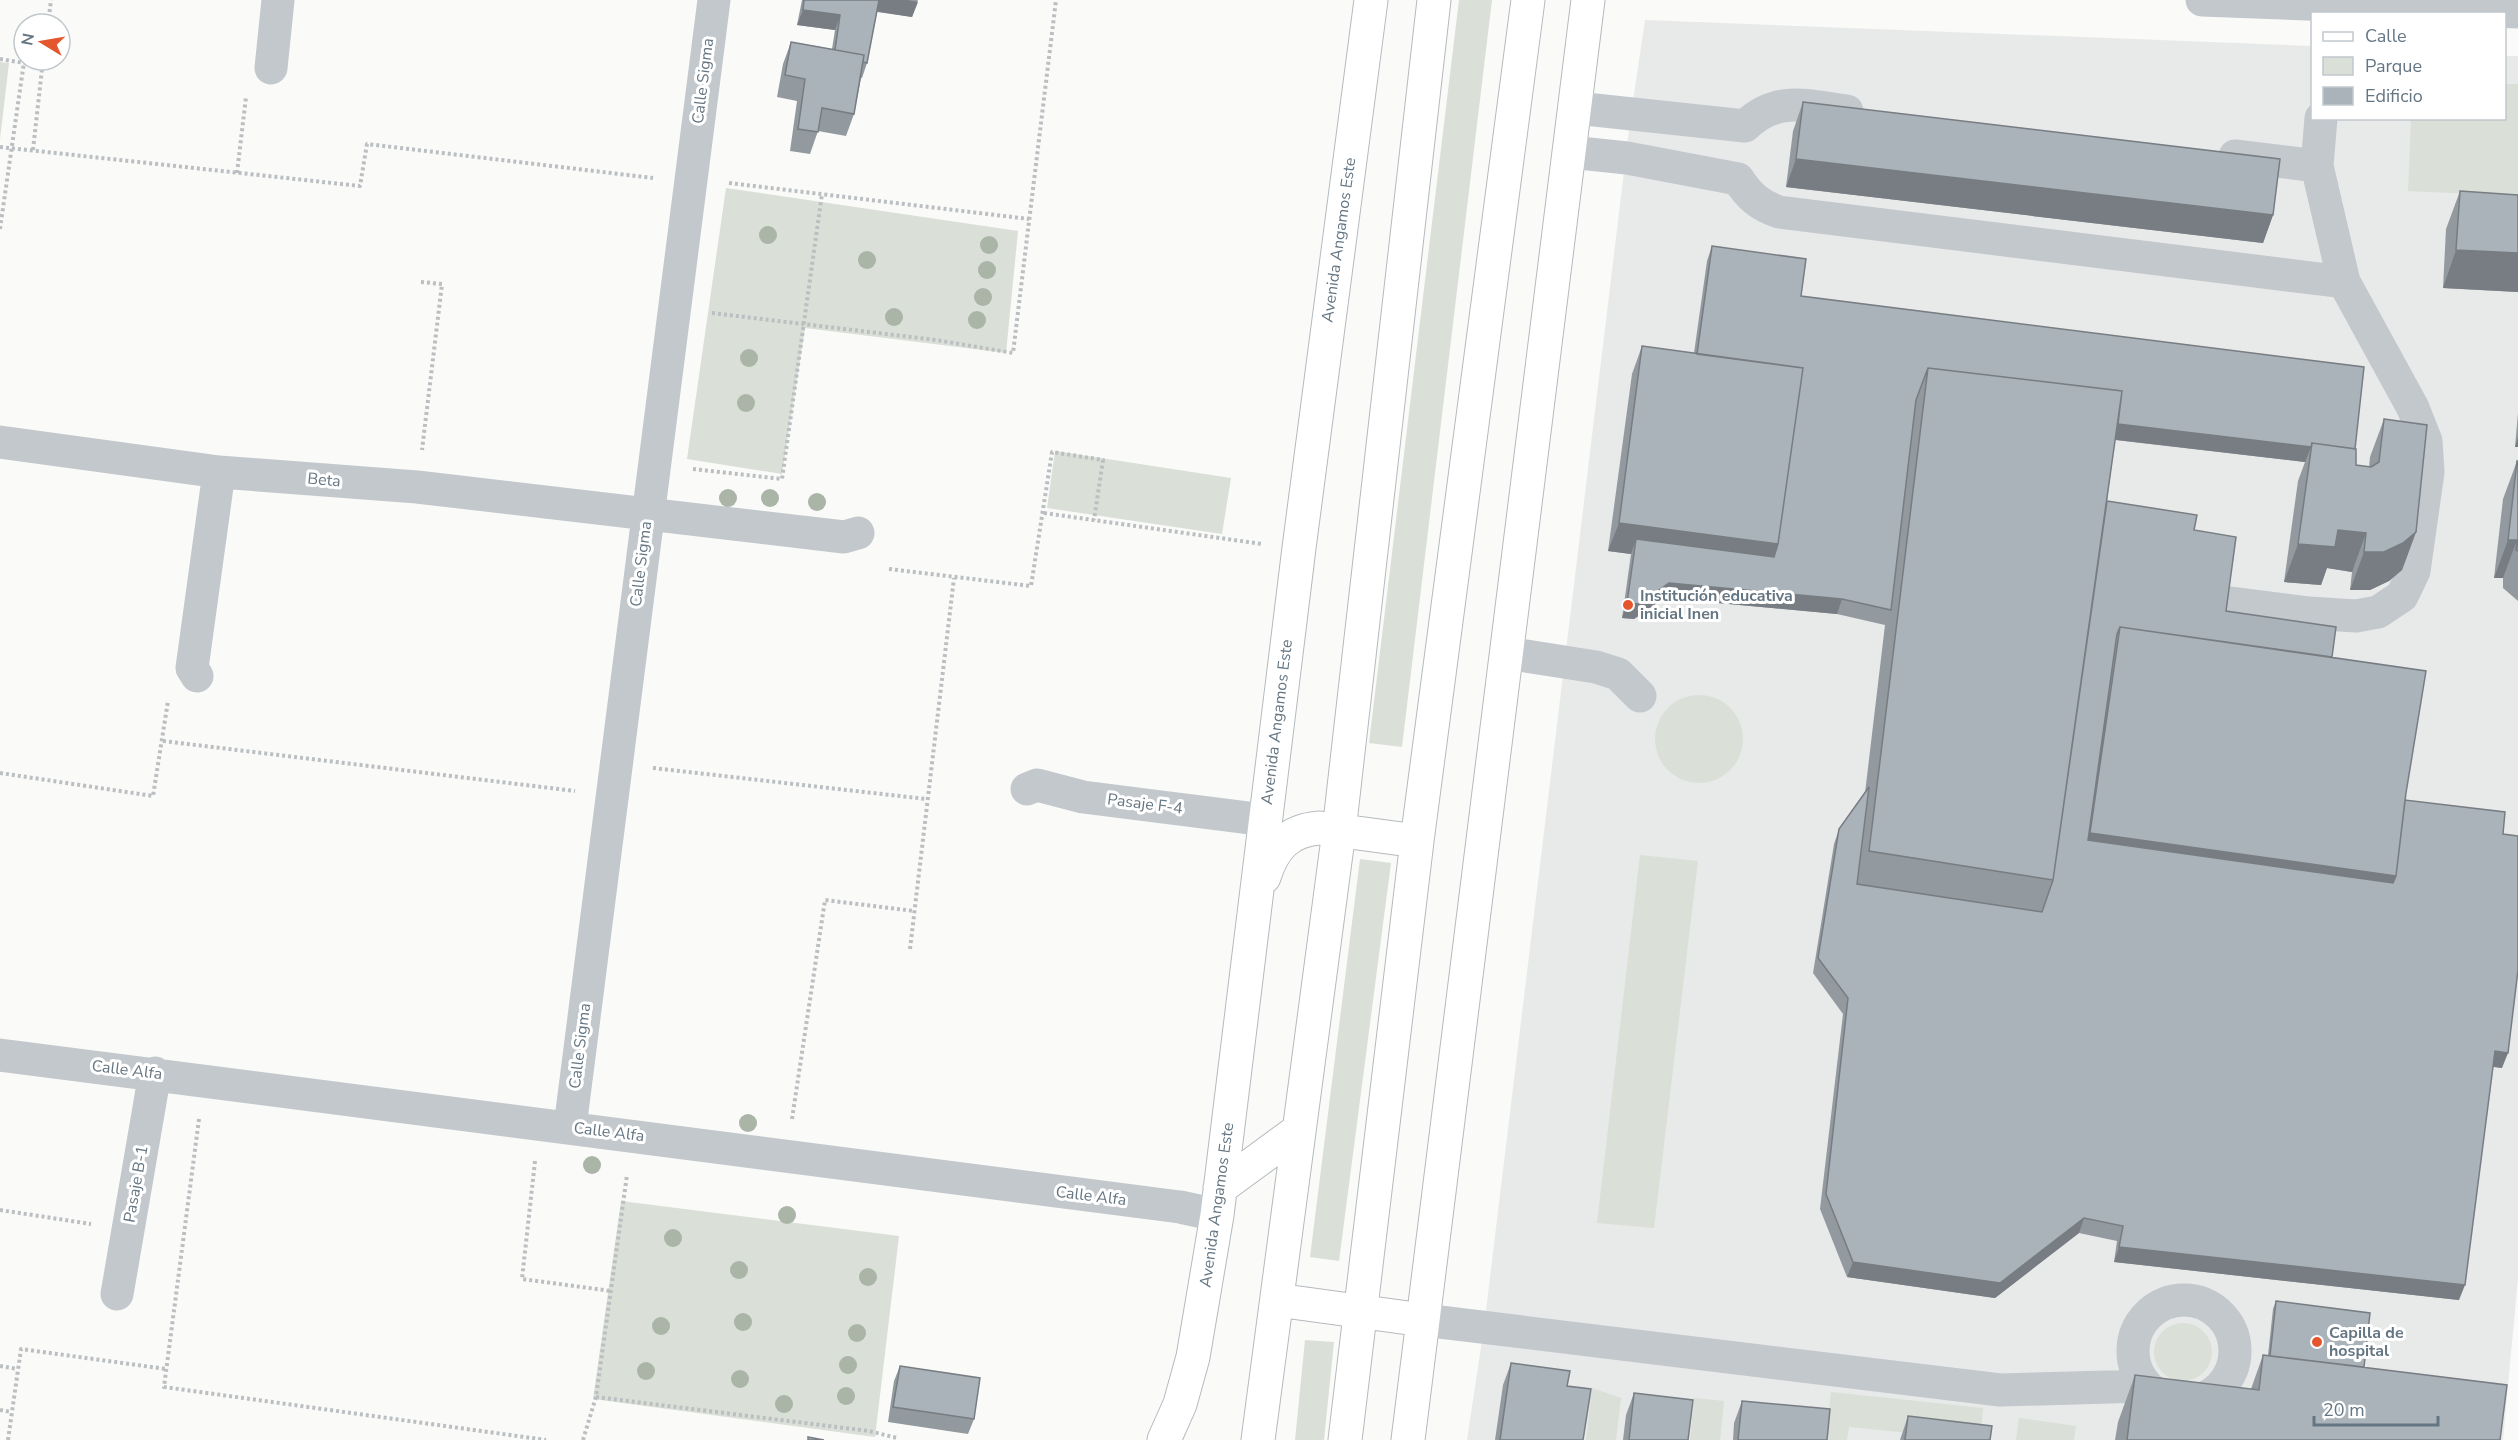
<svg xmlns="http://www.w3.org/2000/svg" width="2518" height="1440" viewBox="0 0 2518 1440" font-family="'Nunito Sans',sans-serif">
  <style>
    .built { fill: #e8e9e9 }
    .green { fill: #dadfd7 }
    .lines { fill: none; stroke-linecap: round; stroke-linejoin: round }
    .major-casing { stroke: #b5babe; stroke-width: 35 }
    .path { stroke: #bbbfc2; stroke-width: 4; stroke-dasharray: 3 3; stroke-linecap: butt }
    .minor { stroke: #c3c8cc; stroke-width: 33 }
    .major { stroke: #fff; stroke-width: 33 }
    .tree { fill: #aab4a7 }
    .wall { fill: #929a9f }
    .shaded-wall { fill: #777d82 }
    .building { fill: #aab3b9; stroke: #777d82; stroke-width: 1.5 }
    .poi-dot { fill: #e4572e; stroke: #fff; stroke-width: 2 }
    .labels { text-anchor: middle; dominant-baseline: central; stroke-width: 6; stroke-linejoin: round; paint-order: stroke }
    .street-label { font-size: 16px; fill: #657683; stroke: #fff }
    .poi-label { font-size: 16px; font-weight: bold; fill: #657683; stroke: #fff; text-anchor: start }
  </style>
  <rect width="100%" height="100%" fill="#fafaf8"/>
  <path class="built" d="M1645,20L2312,46V118H2504L2505,56H2518V1278L2503,1440H1467L1484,1327L1631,114Z"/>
  <path class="green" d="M1459,0H1492L1402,747L1369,743Z
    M0,62L9,63L0,139Z
    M2505,84H2518V196L2408,191L2411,119L2504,118Z
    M726,188L1018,231L1006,353L805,328L782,474L687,459Z
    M1055,451L1231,478L1222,534L1047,508Z
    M1655 739a44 44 0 1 1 88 0a44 44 0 1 1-88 0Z
    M1640,855L1698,861L1654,1228L1597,1223Z
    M1360,859L1391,863L1339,1261L1310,1257Z
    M621,1201L899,1236L875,1437L593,1399Z
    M2154 1352a29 29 0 1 1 58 0a29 29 0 1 1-58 0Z
    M1305,1340L1334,1342L1324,1440H1295Z
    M1592,1388L1621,1398L1616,1440H1586Z
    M1831,1392L1983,1408L1980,1440L1849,1427L1847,1440H1826Z
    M1694,1398L1724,1401L1720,1440H1690Z
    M2019,1418L2076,1426L2074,1440H2016Z"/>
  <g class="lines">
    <defs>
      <path id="major" d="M1264,877C1273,848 1288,830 1320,828L1417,841
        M1220,1188L1299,1130
        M1277,1300L1423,1320
        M1164,1440L1180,1404L1193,1357L1217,1215L1299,548L1371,0
        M1258,1440L1339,831L1434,0
        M1345,1440L1417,841L1528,0
        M1408,1440L1588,0"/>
    </defs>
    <use href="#major" class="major-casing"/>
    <path class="path" d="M48,24L51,0
      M0,59L43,66
      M0,147L360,186L367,144L653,178
      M33,150L43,60
      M237,173L246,97
      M729,183L1029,219
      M0,229L24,62
      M421,282L442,284L422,450
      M712,313L936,340L1013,353L1056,0
      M693,469L782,479L822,194
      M1044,513L1262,544
      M889,569L1031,586L1052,452L1103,460L1094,520
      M163,741L575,791
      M653,768L926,799
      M0,773L153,796L168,701
      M910,949L954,578
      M199,1119L164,1387L546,1440
      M792,1119L825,900L914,911
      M535,1161L522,1279L611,1291
      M0,1210L91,1224
      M0,1366L17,1369
      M596,1397L869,1431L897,1438V1440
      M0,1410L11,1412
      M8,1440L21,1349L166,1369
      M583,1440L596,1397L627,1175"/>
    <path class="minor" d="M2202,0L2518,12
      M271,68L278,0
      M1576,108L1745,126C1777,95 1807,106 1847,111
      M1570,152L1627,158L1738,179C1749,196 1759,205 1779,212L2344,282
      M2235,156L2317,166
      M0,442L219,472L417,487L844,537L858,533
      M2231,603L2309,613L2356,616L2378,612L2402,596L2414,571L2428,472L2426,441L2413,408L2344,282L2317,166L2321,118
      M1507,653L1596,667L1618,674L1640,696
      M197,676L192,668L219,472
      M1027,789L1037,785L1083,797L1265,820
      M0,1055L1180,1207L1217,1215
      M570,1127L714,0
      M117,1294L155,1073
      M2133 1351a51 51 0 1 1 102 0a51 51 0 1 1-102 0Z
      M1423,1320L2000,1390L2146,1386"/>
    <use href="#major" class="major"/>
  </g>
  <g class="tree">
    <circle cx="768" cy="235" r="9"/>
    <circle cx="989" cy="245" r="9"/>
    <circle cx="867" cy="260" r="9"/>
    <circle cx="987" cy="270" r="9"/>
    <circle cx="983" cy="297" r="9"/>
    <circle cx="894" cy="317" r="9"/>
    <circle cx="977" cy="320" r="9"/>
    <circle cx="749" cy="358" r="9"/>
    <circle cx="746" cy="403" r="9"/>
    <circle cx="728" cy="498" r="9"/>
    <circle cx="770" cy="498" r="9"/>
    <circle cx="817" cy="502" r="9"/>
    <circle cx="748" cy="1123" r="9"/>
    <circle cx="592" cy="1165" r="9"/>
    <circle cx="787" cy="1215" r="9"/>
    <circle cx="673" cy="1238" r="9"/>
    <circle cx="739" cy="1270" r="9"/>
    <circle cx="868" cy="1277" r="9"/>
    <circle cx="743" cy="1322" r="9"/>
    <circle cx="661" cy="1326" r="9"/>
    <circle cx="857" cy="1333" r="9"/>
    <circle cx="848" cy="1365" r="9"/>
    <circle cx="646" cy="1371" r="9"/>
    <circle cx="740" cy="1379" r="9"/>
    <circle cx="846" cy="1396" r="9"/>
    <circle cx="784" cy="1404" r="9"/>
  </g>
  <path class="wall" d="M802,0H918L912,17L877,12L867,63L862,78H861L854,114L846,136L818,131L810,154L790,151L797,101L777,97L783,64L791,42L832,49L835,30L797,25Z
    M1803,102L2273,215L2263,243L1786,187L1793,131Z
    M2460,191L2518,195V292L2443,288L2446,229Z
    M1712,246L1801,296L2355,449L2356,465L2369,467L2370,457L2384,419L2416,532L2402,570L2389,581L2370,590H2350L2352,572L2327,568L2321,585L2284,582L2298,481L2305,462L2115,440L2107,501L2194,530L2226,611L2332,657L2405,800L2503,834L2502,1068L2493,1067L2459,1300L2114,1262L2117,1241L2079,1233L1995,1298L1847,1277L1820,1209L1843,1014L1813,973L1834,844L1839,829L1865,793L1885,625L1837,614L1664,598L1634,619L1622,618L1631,554L1608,551L1632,374L1642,346L1694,353L1707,261Z
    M2518,413V447H2515Z
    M2517,461H2518V601L2503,588V578H2494L2503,499Z
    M2276,1301L2364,1367L2500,1440H2115L2118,1422L2135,1375L2251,1389L2263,1355H2268L2273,1309Z
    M1511,1363L1567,1386L1583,1440H1495L1503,1385Z
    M900,1366L974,1419L968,1434L888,1422L894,1381Z
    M1634,1393L1688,1440H1623L1626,1415Z
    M1742,1401L1827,1440H1733L1734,1423Z
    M1908,1416L1990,1440H1900Z"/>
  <path class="shaded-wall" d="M878,0H907L918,2L912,17L874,11Z
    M803,10L840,15L835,30L797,25Z
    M1796,159L2273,215L2263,243L1786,187Z
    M2456,250L2518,253V292L2443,288Z
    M1924,401L2311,447L2305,462L1922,417Z
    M2518,437V447H2515Z
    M1619,523L1778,544L1768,572L1636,539L1631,554L1608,551Z
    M2338,530L2366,533L2352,572L2327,568L2321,585L2284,582L2298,544Z
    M2416,532L2402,570L2389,581L2370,590H2350L2364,552Z
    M2508,540H2517L2503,578H2494Z
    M1669,583L1842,599L1837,614L1664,598L1634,619L1622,618L1627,603Z
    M2090,833L2396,876L2388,898L2082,855Z
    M2495,1051L2508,1053L2502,1068L2489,1066Z
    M2084,1218L2079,1233L1995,1298L1847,1277L1853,1262Z
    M2119,1247L2465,1285L2459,1300L2114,1262Z"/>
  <path class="building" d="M804,0H879L867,63L863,62L864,55L835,50L840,15L803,10Z
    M791,42L864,55L854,114L822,108L818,132L798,129L805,79L785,75Z
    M1803,102L2280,159L2273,215L1796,159Z
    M2460,191L2518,195V253L2456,250Z
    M1712,246L1806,259L1801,296L2364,367L2355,449L2312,443L2311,447L2118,424L2122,391L1928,368L1916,400L1891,610L1842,599L1669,583L1639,604L1627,603L1636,539L1774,557L1778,544L1803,368L1697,354Z
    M1642,346L1803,368L1778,544L1619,523Z
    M1928,368L2122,391L2053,880L1869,851Z
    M2384,419L2427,425L2416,532L2403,543L2384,552H2364L2366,533L2338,530L2335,547L2298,544L2312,443L2356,449V465L2371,467L2379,462Z
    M2517,461H2518V551L2516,550L2517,540H2508Z
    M2107,501L2197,515L2194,530L2236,537L2226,611L2336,627L2332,657L2120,627L2117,634L2088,840L2393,883L2396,876L2405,800L2505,812L2503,834L2518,836V970L2508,1053L2495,1051L2465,1285L2119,1247L2123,1226L2084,1218L2000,1283L1853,1262L1826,1194L1848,998L1818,958L1839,829L1869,787L1857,884L2042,912L2053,880Z
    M2120,627L2426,671L2406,793L2396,876L2090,833Z
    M2276,1301L2370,1313L2364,1367L2270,1356Z
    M2263,1355L2507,1385L2500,1440H2127L2135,1375L2259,1390Z
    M1511,1363L1570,1371L1567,1386L1591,1389L1583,1440H1500Z
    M900,1366L980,1378L974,1419L893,1407Z
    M1634,1393L1693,1400L1688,1440H1629Z
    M1742,1401L1830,1409L1827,1440H1738Z
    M1908,1416L1992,1426L1990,1440H1905Z
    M808,1437L824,1440H808Z"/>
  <g class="poi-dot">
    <circle cx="1628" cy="605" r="6"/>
    <circle cx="2317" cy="1342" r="6"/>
  </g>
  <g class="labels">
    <g class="street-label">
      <text transform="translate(703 81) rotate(-83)">Calle Sigma</text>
      <text transform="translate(1339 240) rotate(-82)">Avenida Angamos Este</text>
      <text transform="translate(324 480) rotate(5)">Beta</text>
      <text transform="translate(641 564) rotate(-83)">Calle Sigma</text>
      <text transform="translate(1277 722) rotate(-83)">Avenida Angamos Este</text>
      <text transform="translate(1145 804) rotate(7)">Pasaje F-4</text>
      <text transform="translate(580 1046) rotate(-83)">Calle Sigma</text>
      <text transform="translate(127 1070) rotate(7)">Calle Alfa</text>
      <text transform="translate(609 1132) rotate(7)">Calle Alfa</text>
      <text transform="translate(136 1184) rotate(-80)">Pasaje B-1</text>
      <text transform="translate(1091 1196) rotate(7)">Calle Alfa</text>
      <text transform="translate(1217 1205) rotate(-82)">Avenida Angamos Este</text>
    </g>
    <g class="poi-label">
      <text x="1640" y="596">Institución educativa<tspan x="1640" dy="18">inicial Inen</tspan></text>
      <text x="2329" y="1333">Capilla de<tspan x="2329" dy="18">hospital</tspan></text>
    </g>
  </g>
  <rect x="2311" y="12" width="195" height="108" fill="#ffffff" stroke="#c1c8cd" stroke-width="1.5"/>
  <rect x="2323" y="32" width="30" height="9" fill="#ffffff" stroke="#c1c8cd" stroke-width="1.5"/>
  <text x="2365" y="42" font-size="18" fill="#657683">Calle</text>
  <rect x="2323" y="57" width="30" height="18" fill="#dadfd7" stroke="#c1c8cd" stroke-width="1.5"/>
  <text x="2365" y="72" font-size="18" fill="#657683">Parque</text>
  <rect x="2323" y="87" width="30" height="18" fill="#aab3b9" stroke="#c1c8cd" stroke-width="1.5"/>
  <text x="2365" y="102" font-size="18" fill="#657683">Edificio</text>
  <g transform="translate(42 42) rotate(281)"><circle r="28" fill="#ffffff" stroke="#c1c8cd" stroke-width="1.5"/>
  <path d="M0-4.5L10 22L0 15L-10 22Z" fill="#e4572e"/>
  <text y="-9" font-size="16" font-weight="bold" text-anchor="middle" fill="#657683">N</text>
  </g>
  <path d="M2314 1416v9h124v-9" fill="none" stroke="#657683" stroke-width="3"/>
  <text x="2323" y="1416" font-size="18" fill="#657683" stroke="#ffffff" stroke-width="4.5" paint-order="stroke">20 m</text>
</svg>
